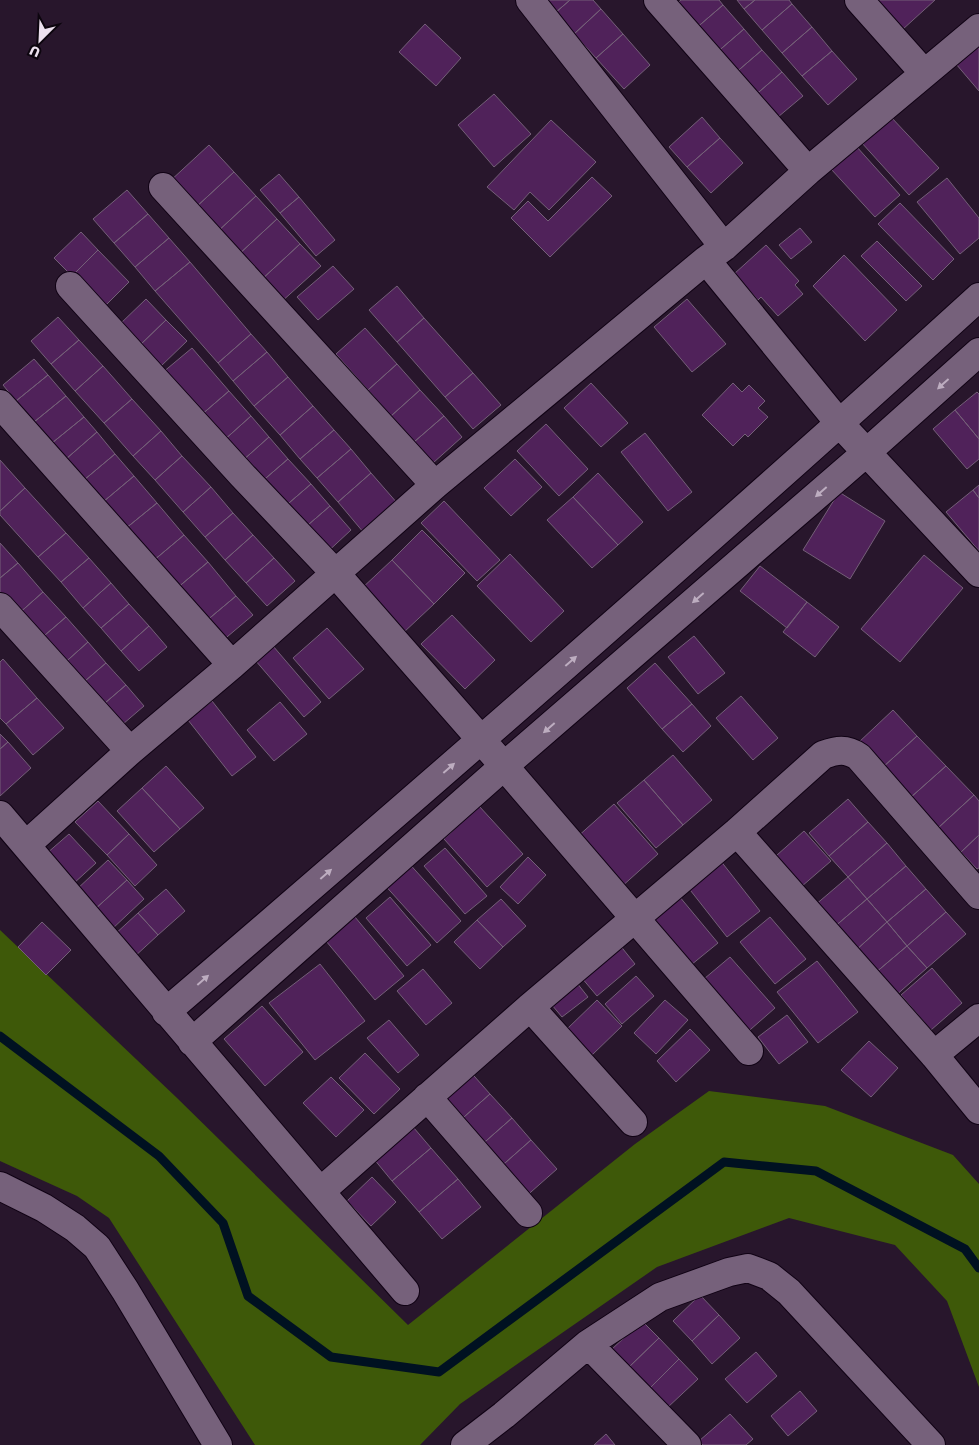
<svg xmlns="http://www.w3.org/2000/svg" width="979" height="1445" viewBox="0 0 979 1445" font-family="'Work Sans',sans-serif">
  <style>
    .forest { fill: #3e5909 }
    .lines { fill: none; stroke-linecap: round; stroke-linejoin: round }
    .stream { stroke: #001121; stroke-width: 9 }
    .building { fill: #50225a; stroke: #745f78 }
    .minor-casing { stroke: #100214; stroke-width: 30 }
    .minor { stroke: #76617b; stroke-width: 28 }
    .oneway { fill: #bdadc0 }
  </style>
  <rect width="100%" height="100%" fill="#28162c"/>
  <path class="forest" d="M0,930L176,1097L408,1325L635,1144L709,1091L825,1106L953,1155L979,1184V1387L947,1301L895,1245L789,1218L657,1267L460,1404L420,1445H255L109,1218L77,1196L0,1161Z"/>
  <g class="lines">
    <path class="stream" d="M0,1036L159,1156L223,1223L248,1296L331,1357L439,1372L724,1162L816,1171L965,1249L979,1268"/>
  </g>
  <path class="building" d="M544,0H570L555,13Z
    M570,0H593L601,9L574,34L555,13Z
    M681,0H719L723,5L694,30L673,7Z
    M737,0H755L744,9Z
    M755,0H789L792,4L762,30L744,9Z
    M875,0H935L902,30Z
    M792,4L812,27L782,53L762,30Z
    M723,5L744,29L715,54L694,30Z
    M601,9L623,34L596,58L574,34Z
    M425,24L461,58L436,86L399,52Z
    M812,27L832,51L802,76L782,53Z
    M744,29L762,50L733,75L715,54Z
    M623,34L650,65L624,89L596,58Z
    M979,44V91L956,64Z
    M762,50L782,72L752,98L733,75Z
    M832,51L857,79L828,105L802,76Z
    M782,72L803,96L772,122L752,98Z
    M494,94L531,134L494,167L458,125Z
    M890,116L939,168L909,195L861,142Z
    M702,117L720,138L687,167L669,147Z
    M551,120L596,162L549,210L530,192L514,210L487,187Z
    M720,138L743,163L711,193L687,167Z
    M209,145L234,172L194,209L169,182Z
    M856,146L900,195L875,217L831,169Z
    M234,172L256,196L216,233L194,209Z
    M279,174L299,197L280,213L260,190Z
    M592,177L612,196L550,257L511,218L528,201L548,221Z
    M947,178L979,218V238L960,254L917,202Z
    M127,190L148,214L114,243L93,219Z
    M256,196L277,219L237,256L216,233Z
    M299,197L335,240L316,256L280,213Z
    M900,203L954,259L933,280L878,224Z
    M148,214L169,238L135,267L114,243Z
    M277,219L300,244L260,281L237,256Z
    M800,228L812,242L791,259L779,245Z
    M81,232L98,250L72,276L54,258Z
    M169,238L190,262L155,291L135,267Z
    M877,241L922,286L906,301L861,256Z
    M300,244L321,266L280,303L260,281Z
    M766,245L799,281L795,285L803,294L778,316L761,297L758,300L734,274Z
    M98,250L129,282L103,308L72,276Z
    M844,255L897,310L865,341L813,286Z
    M190,262L251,334L218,363L155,291Z
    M333,266L354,289L318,320L297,297Z
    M397,286L424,318L397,342L369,310Z
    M146,299L166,320L139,346L119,325Z
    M687,299L726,344L692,372L654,327Z
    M58,317L79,340L51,364L31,341Z
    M424,318L473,373L445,397L397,342Z
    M166,320L187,341L160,367L139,346Z
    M365,328L397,364L368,390L336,354Z
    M251,334L267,352L233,381L218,363Z
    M79,340L103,366L75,391L51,364Z
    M192,348L229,391L200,416L162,373Z
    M267,352L288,377L254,406L233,381Z
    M34,359L48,375L16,401L3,385Z
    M397,364L420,390L391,416L368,390Z
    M103,366L132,399L104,423L75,391Z
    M473,373L501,405L473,429L445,397Z
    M48,375L66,396L34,422L16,401Z
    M288,377L313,406L280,435L254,406Z
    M591,383L628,423L601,447L564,408Z
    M733,383L742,392L749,385L765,401L758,408L768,417L748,437L745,434L733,446L702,415Z
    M420,390L444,416L414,442L391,416Z
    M229,391L251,416L222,442L200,416Z
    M977,392L979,394V439L955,410Z
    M66,396L84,417L52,443L34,422Z
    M132,399L161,431L133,456L104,423Z
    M313,406L334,430L300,459L280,435Z
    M955,410L979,439V459L967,469L933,429Z
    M251,416L269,437L241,462L222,442Z
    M444,416L462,437L433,463L414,442Z
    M84,417L97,432L66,459L52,443Z
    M546,424L588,469L559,496L517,451Z
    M334,430L351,449L317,478L300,459Z
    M161,431L182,456L155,480L133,456Z
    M97,432L115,454L84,480L66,459Z
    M645,433L692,492L668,511L621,452Z
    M269,437L288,459L259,484L241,462Z
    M351,449L371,473L338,502L317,478Z
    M115,454L134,476L103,502L84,480Z
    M182,456L211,487L183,512L155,480Z
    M288,459L311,484L282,509L259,484Z
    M515,459L542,487L511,516L484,488Z
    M0,460L25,488L0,511Z
    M371,473L398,504L364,533L338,502Z
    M598,473L643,522L618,545L573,497Z
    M134,476L157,503L125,529L103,502Z
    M311,484L330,506L301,531L282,509Z
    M979,485V498L973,490Z
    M211,487L233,513L205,537L183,512Z
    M25,488L66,533L38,557L0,515V511Z
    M973,490L979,498V551L946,512Z
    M839,492L885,521L850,579L803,550Z
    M573,497L618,545L592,568L547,520Z
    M444,501L500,560L477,581L421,523Z
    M157,503L184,535L153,561L125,529Z
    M330,506L351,530L323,556L301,531Z
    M233,513L253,535L225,560L205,537Z
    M422,530L465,573L434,604L392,560Z
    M66,533L89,558L61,582L38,557Z
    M184,535L208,562L176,589L153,561Z
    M253,535L274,558L246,583L225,560Z
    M0,543L18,563L0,578Z
    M510,554L564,611L531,642L477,586Z
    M924,555L963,588L900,662L861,629Z
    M89,558L111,583L83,608L61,582Z
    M274,558L295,581L267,606L246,583Z
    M392,560L434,604L403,633L360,590Z
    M208,562L236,596L205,622L176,589Z
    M18,563L43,592L16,616L0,598V578Z
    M760,566L807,602L787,628L740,591Z
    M111,583L129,604L101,628L83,608Z
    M43,592L66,617L38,641L16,616Z
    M236,596L253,615L221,642L205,622Z
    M807,602L839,627L815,657L783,632Z
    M129,604L149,626L121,651L101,628Z
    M452,615L495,660L465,689L421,644Z
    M66,617L88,642L60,667L38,641Z
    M149,626L167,647L139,671L121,651Z
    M327,628L364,669L329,699L293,658Z
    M694,636L725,673L698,694L668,657Z
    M88,642L106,663L78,687L60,667Z
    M273,646L321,702L304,717L255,660Z
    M3,659L37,698L6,724L0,718V662Z
    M106,663L126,685L98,709L78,687Z
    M655,663L692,704L662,729L627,688Z
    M126,685L144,706L116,730L98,709Z
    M741,696L778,738L753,760L716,718Z
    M37,698L64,728L33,755L6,724Z
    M212,701L256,757L232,776L188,720Z
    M280,702L307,734L274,761L247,730Z
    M692,704L711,726L683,752L662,729Z
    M893,710L917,736L882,768L858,743Z
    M0,734L8,742L0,749Z
    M917,736L946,766L910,798L882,768Z
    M8,742L31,768L0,796V749Z
    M673,755L712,800L683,825L644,780Z
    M166,766L204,808L180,829L142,788Z
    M946,766L974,795L938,828L910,798Z
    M644,780L683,825L656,848L617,803Z
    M142,788L180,829L154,852L117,811Z
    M974,795L979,801V835L961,852L938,828Z
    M848,799L868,822L829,856L809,833Z
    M98,801L129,834L107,855L75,822Z
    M614,804L658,854L620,888L576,838Z
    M479,806L523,854L487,887L444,839Z
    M868,822L887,843L848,877L829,856Z
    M804,831L831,861L794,893L768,863Z
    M69,834L96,863L73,884L46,854Z
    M129,834L157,865L135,886L107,855Z
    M979,835V868L977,869L961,852Z
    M887,843L906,866L867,899L848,877Z
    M445,848L487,896L465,914L424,866Z
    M528,857L546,875L518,904L500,887Z
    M108,860L127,880L93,911L75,891Z
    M406,860L461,921L437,943L382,882Z
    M720,860L760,911L727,937L687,886Z
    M906,866L926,889L887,922L867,899Z
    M848,877L867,899L833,928L814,906Z
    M127,880L144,899L111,930L93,911Z
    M166,889L185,911L158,935L138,913Z
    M926,889L946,912L907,946L887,922Z
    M679,896L718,943L686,969L647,922Z
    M390,897L431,945L407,966L366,918Z
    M501,899L526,926L503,947L477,920Z
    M867,899L887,922L854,952L833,928Z
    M946,912L966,934L927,968L907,946Z
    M138,913L158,935L133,958L113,936Z
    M355,917L404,976L375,1000L326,941Z
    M770,917L806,959L775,984L740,942Z
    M477,920L503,947L480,969L454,942Z
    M42,922L71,950L46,975L18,947Z
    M887,922L907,946L874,974L854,952Z
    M615,939L635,964L597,996L576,971Z
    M907,946L927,968L894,997L874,974Z
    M730,957L775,1008L743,1036L698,984Z
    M817,961L858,1012L818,1043L777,992Z
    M320,964L365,1021L315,1060L269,1003Z
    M932,968L962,1003L931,1030L901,995Z
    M423,969L452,1003L426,1025L397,991Z
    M636,976L654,996L622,1024L605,1004Z
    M573,978L588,997L562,1017L547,999Z
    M597,1000L622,1026L592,1055L567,1029Z
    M665,1000L688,1020L656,1054L634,1033Z
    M262,1006L303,1052L265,1086L224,1039Z
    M787,1015L808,1042L779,1064L758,1037Z
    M389,1020L419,1055L398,1073L367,1038Z
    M690,1029L710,1050L676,1082L657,1061Z
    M869,1041L898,1068L871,1097L841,1070Z
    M365,1053L400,1089L374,1114L339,1078Z
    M467,1068L490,1094L456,1124L433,1098Z
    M331,1077L364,1110L336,1137L303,1103Z
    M490,1094L512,1118L478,1148L456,1124Z
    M512,1118L531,1140L497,1170L478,1148Z
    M408,1121L431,1148L392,1181L369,1153Z
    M531,1140L557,1169L523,1199L497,1170Z
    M431,1148L458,1179L419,1212L392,1181Z
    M372,1177L396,1202L371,1226L347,1201Z
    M458,1179L481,1207L442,1239L419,1212Z
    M700,1295L719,1315L692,1341L673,1321Z
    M719,1315L740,1338L712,1364L692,1341Z
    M642,1321L659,1338L628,1368L611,1350Z
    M659,1338L679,1359L649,1389L628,1368Z
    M756,1352L777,1376L747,1403L725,1379Z
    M679,1359L698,1379L667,1408L649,1389Z
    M800,1391L817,1411L788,1436L771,1416Z
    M730,1414L753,1439L746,1445H703L699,1441Z
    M606,1434L615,1445H594Z"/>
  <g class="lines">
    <defs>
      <path id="minor" d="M530,0L724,247
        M658,0L808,171
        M859,0L924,73
        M163,187L435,485
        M706,260L840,424L979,573
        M70,286L242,475L336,574L504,766L749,1051
        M0,404L232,665
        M0,607L130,751
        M0,815L405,1291
        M737,832L934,1055L979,1110
        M26,845L130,751L232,665L435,485L706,260L724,247L808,171L979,28
        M530,1007L633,1122
        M166,1012C440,777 712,540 979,297
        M192,1042L504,766L867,452L979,352
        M934,1055L979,1018
        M427,1097L528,1213
        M0,1186L44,1208L75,1228L97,1247L125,1290L218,1445
        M321,1191L530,1007L737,832L823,755C837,750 846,748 859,757L979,895
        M588,1344L687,1445
        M465,1445L504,1415L588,1344L660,1297L729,1272L748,1268L769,1276L789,1292L931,1445"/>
    </defs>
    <use href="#minor" class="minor-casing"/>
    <use href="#minor" class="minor"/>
  </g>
  <defs><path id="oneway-solid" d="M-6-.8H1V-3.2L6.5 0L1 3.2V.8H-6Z" transform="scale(1.25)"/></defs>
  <g class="oneway">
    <use href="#oneway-solid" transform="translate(943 384) rotate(138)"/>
    <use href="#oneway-solid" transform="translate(821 492) rotate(139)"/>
    <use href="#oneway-solid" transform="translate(698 598) rotate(139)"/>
    <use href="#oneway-solid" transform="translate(571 661) rotate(-41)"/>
    <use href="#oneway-solid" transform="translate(549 728) rotate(139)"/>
    <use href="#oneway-solid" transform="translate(449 768) rotate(-41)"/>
    <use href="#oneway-solid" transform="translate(326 874) rotate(-41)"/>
    <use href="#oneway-solid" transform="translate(203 980) rotate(-41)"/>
  </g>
  <g transform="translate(40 40) rotate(204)" stroke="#0c050e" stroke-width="4" paint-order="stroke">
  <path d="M0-4L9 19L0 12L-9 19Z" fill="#ece0ee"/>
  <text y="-8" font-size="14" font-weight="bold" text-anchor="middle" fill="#ece0ee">U</text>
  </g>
</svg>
